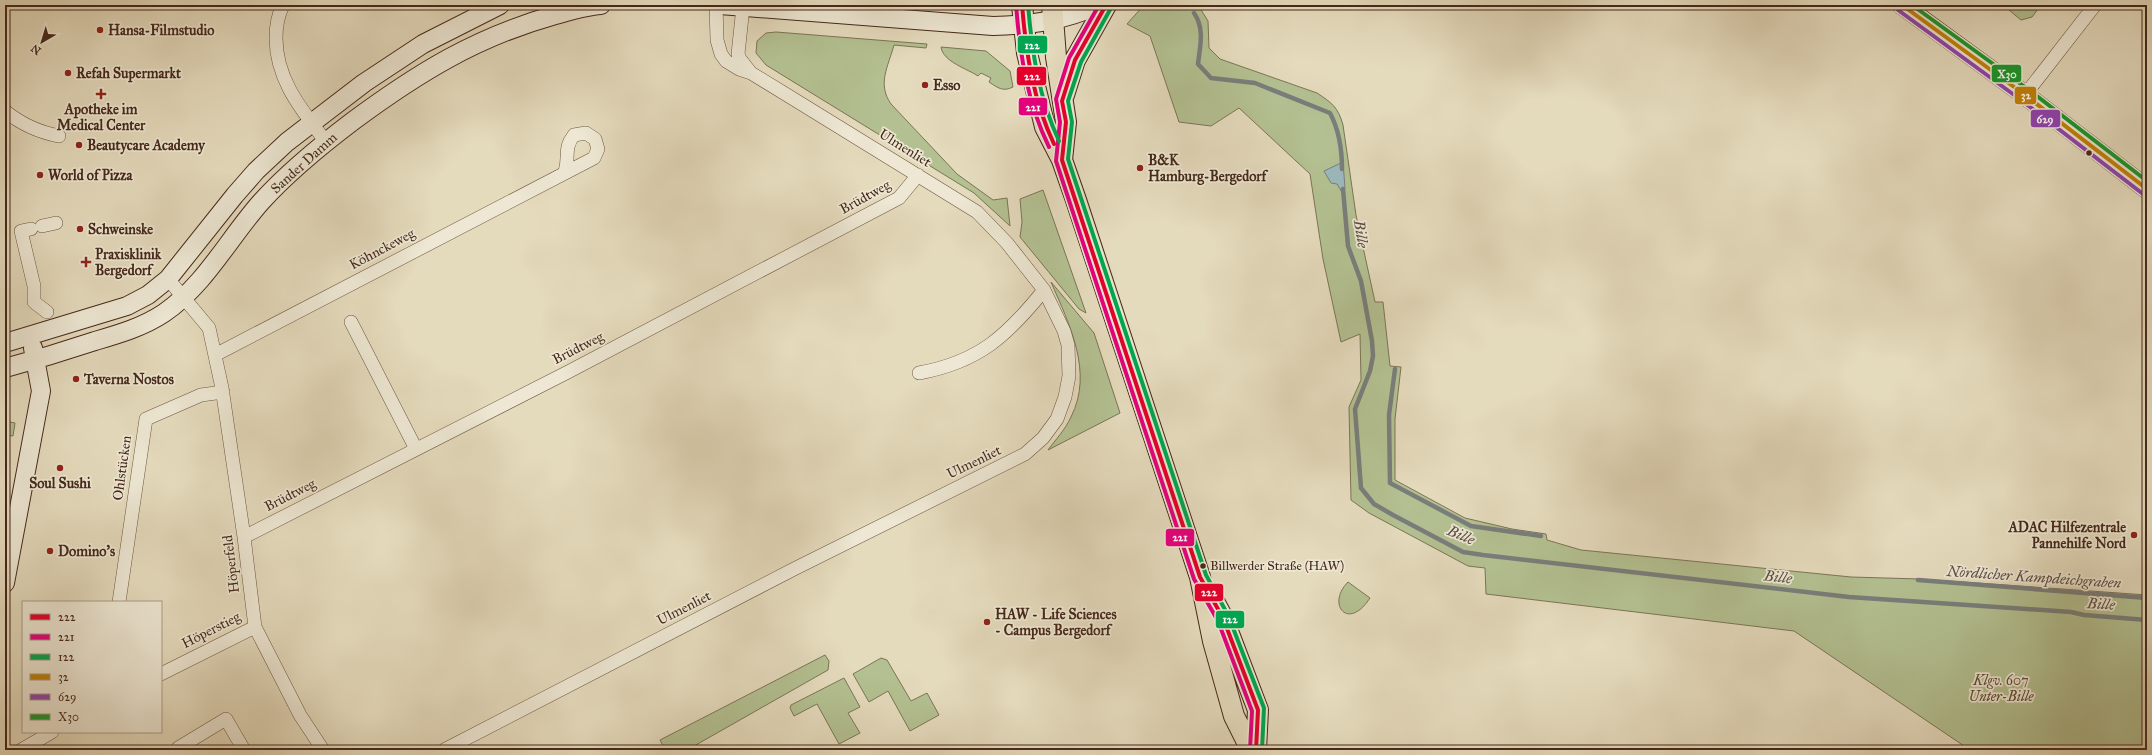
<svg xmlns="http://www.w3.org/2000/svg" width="2152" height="755" viewBox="0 0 2152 755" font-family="'IM FELL Great Primer',serif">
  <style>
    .green { fill: #b3c091; stroke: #7c7456 }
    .water { fill: #9bb8bc; stroke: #797e7b }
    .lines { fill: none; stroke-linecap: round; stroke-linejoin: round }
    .stream { stroke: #797e7b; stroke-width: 4.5 }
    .street-casing { stroke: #6e5442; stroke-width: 14 }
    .secondary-casing { stroke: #46281a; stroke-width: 20 }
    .primary-casing { stroke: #46281a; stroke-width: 22 }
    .street { stroke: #ede7d3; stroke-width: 13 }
    .secondary { stroke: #ede7d3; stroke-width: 18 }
    .primary { stroke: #e4dabc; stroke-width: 20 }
    .bus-1-casing { stroke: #ede7d3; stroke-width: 7 }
    .bus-2-casing { stroke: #ede7d3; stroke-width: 7 }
    .bus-3-casing { stroke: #ede7d3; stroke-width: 7 }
    .bus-4-casing { stroke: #ede7d3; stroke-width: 7 }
    .bus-5-casing { stroke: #ede7d3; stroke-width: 7 }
    .bus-6-casing { stroke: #ede7d3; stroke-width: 7 }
    .bus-1 { stroke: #e4002b; stroke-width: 4 }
    .bus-2 { stroke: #e5007d; stroke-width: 4 }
    .bus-3 { stroke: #00a651; stroke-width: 4 }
    .bus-4 { stroke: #c28008; stroke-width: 4 }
    .bus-5 { stroke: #8e44ad; stroke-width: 4 }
    .bus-6 { stroke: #1a962b; stroke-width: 4 }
    .poi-dot { fill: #8f2418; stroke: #ede7d3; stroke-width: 1.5 }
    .bus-dot { fill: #46281a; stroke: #ede7d3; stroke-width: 1.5 }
    .labels { text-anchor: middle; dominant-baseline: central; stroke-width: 3.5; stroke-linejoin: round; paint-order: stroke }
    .bus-label { font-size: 13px; fill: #46281a; stroke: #ede7d3; text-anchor: start }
    .poi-label { font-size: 14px; font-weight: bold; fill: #46281a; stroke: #ede7d3; text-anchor: start }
    .street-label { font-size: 14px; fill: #46281a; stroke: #ede7d3 }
    .park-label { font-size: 14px; font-style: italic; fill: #5c4632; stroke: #ede7d3 }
    .water-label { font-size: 15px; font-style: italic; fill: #5b4c42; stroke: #ede7d3 }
    .line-badge { stroke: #ede7d3; stroke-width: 1.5 }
    .badge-label { font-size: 11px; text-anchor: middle; font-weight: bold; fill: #fff }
  </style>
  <rect width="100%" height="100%" fill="#e4dabc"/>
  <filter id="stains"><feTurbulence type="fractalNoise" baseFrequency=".005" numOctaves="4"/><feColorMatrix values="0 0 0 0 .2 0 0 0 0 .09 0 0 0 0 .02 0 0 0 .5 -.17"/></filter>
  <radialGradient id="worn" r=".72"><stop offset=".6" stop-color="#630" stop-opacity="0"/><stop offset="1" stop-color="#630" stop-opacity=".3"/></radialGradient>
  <path class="green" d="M1144,5H1198L1208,21L1209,48L1220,59L1317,93C1332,103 1338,107 1343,125L1356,215L1375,302H1383L1390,366L1401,367L1395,419V480L1465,518L1512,529L1546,534L1547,540L1581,550L1851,577L1920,579L2147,595V750H1970L1794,631L1486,594L1485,568L1468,566L1369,513L1351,500L1349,407L1361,380L1360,334L1341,342L1323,259L1310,174L1239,108L1211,126L1179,122L1150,36L1127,24Z
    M2003,5H2041L2032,17L2021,20Z
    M776,32L927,44L926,48L894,45C888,67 877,84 891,104L957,174L993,200L1007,198L1010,226L974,193L766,65L756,53L757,41L766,33Z
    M941,47L986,51L1010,71L1013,87C1003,92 998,88 989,82L991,78L981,73L978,76C968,69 943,62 941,47Z
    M1043,190L1086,313L1079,309L1020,237L1022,222L1020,199Z
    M1051,282L1094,333L1120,413L1048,450C1056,439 1065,430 1071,417C1094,372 1069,324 1051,282Z
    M5,421L15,423L13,436L5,435Z
    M1348,582L1370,598C1348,632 1326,604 1348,582Z
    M825,655L829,661L828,670L687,750H665L660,740Z
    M881,658L887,660L911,701L927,693L939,715L910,731L888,691L869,702L853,674Z
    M844,678L860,707L848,713L860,733L839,744L817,704L794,716L790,708L791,705Z"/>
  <path class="water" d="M1343,162L1345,188L1343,194L1337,184L1331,183L1324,171Z"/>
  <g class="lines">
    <path class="stream" d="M1194,13C1205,29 1200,46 1198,64L1211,78L1255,83L1330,113C1339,130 1342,150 1342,169
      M1343,189L1348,246L1361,281L1372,341L1373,356L1370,371L1355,409L1361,488L1374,504L1393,515L1463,552L1483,555L1849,597L2071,612L2084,615L2147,620
      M1395,369L1389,415L1390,483L1471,526L1541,536
      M1918,580L2147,598"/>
    <defs>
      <path id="street" d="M283,5C278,15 276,27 276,38C276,80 302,110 326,142
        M743,7L738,54L740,59L751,73
        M2025,95L2095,5
        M5,111C21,124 38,132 59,136
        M42,226L56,223
        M31,229L21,231L34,286V302L47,312
        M168,279L209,328L222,388L244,537L255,627L300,715L323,750
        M351,322L416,449
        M215,355L594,158L598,149L595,139L586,133L574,135C563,149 570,155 565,172
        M919,373C979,362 1007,336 1044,290
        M244,537L568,372L899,198L918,175
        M119,602L146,419L201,395L223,392
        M161,674L255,627
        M178,748L226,719L244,750
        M21,750L52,732
        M444,750L794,569L1025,454L1043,438L1057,419L1065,397L1069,376L1068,345L1064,331L1044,290L1007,243L977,212L800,103L751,73L739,69L726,61L721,54L717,40L716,5"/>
      <path id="secondary" d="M720,5L993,26C1030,25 1064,21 1098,5
        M1902,5L2025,95L2147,189
        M5,343L127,306L148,295L168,279L235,195L256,171L287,142L364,83L423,44L500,5
        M5,368C35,360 65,351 95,341C119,334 143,327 164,313C205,285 229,238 261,202C289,171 320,146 353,121C418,73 476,37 555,15C570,11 586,6 601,5
        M5,583L41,391L33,348"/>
      <path id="primary" d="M1022,5L1027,53L1045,127L1062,160L1076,200L1200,577L1213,641L1234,716L1251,750
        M1052,5L1056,57L1066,122L1062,160
        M1064,95L1075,60L1106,5
        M1209,592L1223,618L1258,710L1256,750"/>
    </defs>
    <use href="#street" class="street-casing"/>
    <use href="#secondary" class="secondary-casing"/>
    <use href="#primary" class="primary-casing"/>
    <use href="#street" class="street"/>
    <use href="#secondary" class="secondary"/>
    <use href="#primary" class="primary"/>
    <defs>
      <path id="bus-1" d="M1022,5C1026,53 1033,100 1054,144
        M1106,5L1075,60L1062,101L1066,122L1062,160L1200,577L1223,618L1258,710L1256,750"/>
      <path id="bus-2" d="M1016,5C1020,55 1027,102 1049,147
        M1099,5L1069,58L1056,99L1060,122L1056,161L1194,579L1218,621L1252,711L1250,750"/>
      <path id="bus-3" d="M1028,5C1032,53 1039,98 1059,141
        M1111,8L1081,62L1068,101L1072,122L1068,159L1206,575L1228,615L1264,708L1262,750"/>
      <path id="bus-4" d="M1902,5L2025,95L2147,189"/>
      <path id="bus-5" d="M1898,10L2021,100L2143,194"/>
      <path id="bus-6" d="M1912,5L2029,90L2147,181"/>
    </defs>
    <use href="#bus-1" class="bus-1-casing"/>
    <use href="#bus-2" class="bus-2-casing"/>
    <use href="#bus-3" class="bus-3-casing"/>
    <use href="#bus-4" class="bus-4-casing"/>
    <use href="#bus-5" class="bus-5-casing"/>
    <use href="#bus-6" class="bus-6-casing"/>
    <use href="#bus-1" class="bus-1"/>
    <use href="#bus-2" class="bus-2"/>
    <use href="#bus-3" class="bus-3"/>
    <use href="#bus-4" class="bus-4"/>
    <use href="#bus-5" class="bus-5"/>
    <use href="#bus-6" class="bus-6"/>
  </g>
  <g class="poi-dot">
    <circle cx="100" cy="30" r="4"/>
    <circle cx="68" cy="73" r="4"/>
    <circle cx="925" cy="85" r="4"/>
    <path d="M99 88h4v4h4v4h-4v4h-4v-4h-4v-4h4z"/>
    <circle cx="79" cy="145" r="4"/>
    <circle cx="1140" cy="168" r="4"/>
    <circle cx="40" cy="175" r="4"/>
    <circle cx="80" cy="229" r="4"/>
    <path d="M84 256h4v4h4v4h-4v4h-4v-4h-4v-4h4z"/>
    <circle cx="76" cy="379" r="4"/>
    <circle cx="60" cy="468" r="4"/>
    <circle cx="2134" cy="535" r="4"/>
    <circle cx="50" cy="551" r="4"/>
    <circle cx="987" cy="622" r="4"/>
  </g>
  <g class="bus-dot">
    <circle cx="2089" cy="153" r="3.5"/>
    <circle cx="1203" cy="566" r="3.5"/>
  </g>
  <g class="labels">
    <g class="bus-label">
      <text x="1210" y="566">Billwerder Straße (HAW)</text>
    </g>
    <g class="poi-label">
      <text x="108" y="30">Hansa-Filmstudio</text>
      <text x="76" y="73">Refah Supermarkt</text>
      <text x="933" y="85">Esso</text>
      <text x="101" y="109" text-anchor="middle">Apotheke im<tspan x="101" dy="16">Medical Center</tspan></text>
      <text x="87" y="145">Beautycare Academy</text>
      <text x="1148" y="160">B&amp;K<tspan x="1148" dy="16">Hamburg-Bergedorf</tspan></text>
      <text x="48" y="175">World of Pizza</text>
      <text x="88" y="229">Schweinske</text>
      <text x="95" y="254">Praxisklinik<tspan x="95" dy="16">Bergedorf</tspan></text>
      <text x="84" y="379">Taverna Nostos</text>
      <text x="60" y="483" text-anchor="middle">Soul Sushi</text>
      <text x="2126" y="527" text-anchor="end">ADAC Hilfezentrale<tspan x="2126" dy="16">Pannehilfe Nord</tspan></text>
      <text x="58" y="551">Domino's</text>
      <text x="995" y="614">HAW - Life Sciences<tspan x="995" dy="16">- Campus Bergedorf</tspan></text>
    </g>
    <g class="street-label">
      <text transform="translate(905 148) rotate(32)">Ulmenliet</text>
      <text transform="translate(304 163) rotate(-42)">Sander Damm</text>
      <text transform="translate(865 197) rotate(-29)">Brüdtweg</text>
      <text transform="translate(382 249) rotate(-28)">Köhnckeweg</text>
      <text transform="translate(578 348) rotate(-27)">Brüdtweg</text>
      <text transform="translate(974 462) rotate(-26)">Ulmenliet</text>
      <text transform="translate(122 468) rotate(-82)">Ohlstücken</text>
      <text transform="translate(290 495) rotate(-27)">Brüdtweg</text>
      <text transform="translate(231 564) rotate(-97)">Höperfeld</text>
      <text transform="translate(684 608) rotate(-27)">Ulmenliet</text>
      <text transform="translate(211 630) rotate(-27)">Höperstieg</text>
    </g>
    <g class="park-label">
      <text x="2001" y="680">Klgv. 607<tspan x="2001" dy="16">Unter-Bille</tspan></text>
    </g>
    <g class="water-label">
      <text transform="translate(1361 234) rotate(82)">Bille</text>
      <text transform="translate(1461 535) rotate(23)">Bille</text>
      <text transform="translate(1778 577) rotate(7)">Bille</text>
      <text transform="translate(2034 577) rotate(4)">Nördlicher Kampdeichgraben</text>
      <text transform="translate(2101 604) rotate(4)">Bille</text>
    </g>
  </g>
  <g class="line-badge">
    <rect x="1017" y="35" width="31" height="19" rx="4" fill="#00a651"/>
    <rect x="1991" y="64" width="31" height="19" rx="4" fill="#1a962b"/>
    <rect x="1016" y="66" width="31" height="20" rx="4" fill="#e4002b"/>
    <rect x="2014" y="86" width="23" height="19" rx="4" fill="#c28008"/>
    <rect x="1018" y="97" width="30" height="19" rx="4" fill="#e5007d"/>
    <rect x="2030" y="109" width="31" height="19" rx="4" fill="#8e44ad"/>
    <rect x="1165" y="528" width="30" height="19" rx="4" fill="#e5007d"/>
    <rect x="1194" y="583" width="30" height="19" rx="4" fill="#e4002b"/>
    <rect x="1215" y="610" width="30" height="19" rx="4" fill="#00a651"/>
  </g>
  <g class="badge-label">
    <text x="1032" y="49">122</text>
    <text x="2007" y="78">X30</text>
    <text x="1032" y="80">222</text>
    <text x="2026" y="99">32</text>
    <text x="1033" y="111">221</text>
    <text x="2045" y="123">629</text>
    <text x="1180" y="541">221</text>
    <text x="1209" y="596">222</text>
    <text x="1230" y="623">122</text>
  </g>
  <rect width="2152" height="755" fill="none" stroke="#e4dabc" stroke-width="20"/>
  <rect x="6" y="6" width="2140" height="743" fill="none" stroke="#46281a" stroke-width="2"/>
  <rect x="10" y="10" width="2132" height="735" fill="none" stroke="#46281a"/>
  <rect x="22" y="601" width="140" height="132" fill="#ede7d3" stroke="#aa9b89"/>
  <rect x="30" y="614" width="20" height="6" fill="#e4002b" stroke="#aa9b89"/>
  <text x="58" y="621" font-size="12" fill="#46281a">222</text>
  <rect x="30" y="634" width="20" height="6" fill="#e5007d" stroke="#aa9b89"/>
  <text x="58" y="641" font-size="12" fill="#46281a">221</text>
  <rect x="30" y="654" width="20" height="6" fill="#00a651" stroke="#aa9b89"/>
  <text x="58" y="661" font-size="12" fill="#46281a">122</text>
  <rect x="30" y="674" width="20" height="6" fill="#c28008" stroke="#aa9b89"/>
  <text x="58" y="681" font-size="12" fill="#46281a">32</text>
  <rect x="30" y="694" width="20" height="6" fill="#8e44ad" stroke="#aa9b89"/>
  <text x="58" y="701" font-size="12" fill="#46281a">629</text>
  <rect x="30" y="714" width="20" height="6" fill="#1a962b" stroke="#aa9b89"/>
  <text x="58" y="721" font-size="12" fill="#46281a">X30</text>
  <g transform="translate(42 42) rotate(218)" stroke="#ede7d3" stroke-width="3" paint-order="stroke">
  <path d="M0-3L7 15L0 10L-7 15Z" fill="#46281a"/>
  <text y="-6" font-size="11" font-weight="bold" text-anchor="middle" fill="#46281a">N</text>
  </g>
  <rect width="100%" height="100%" filter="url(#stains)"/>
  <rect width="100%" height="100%" fill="url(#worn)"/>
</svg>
